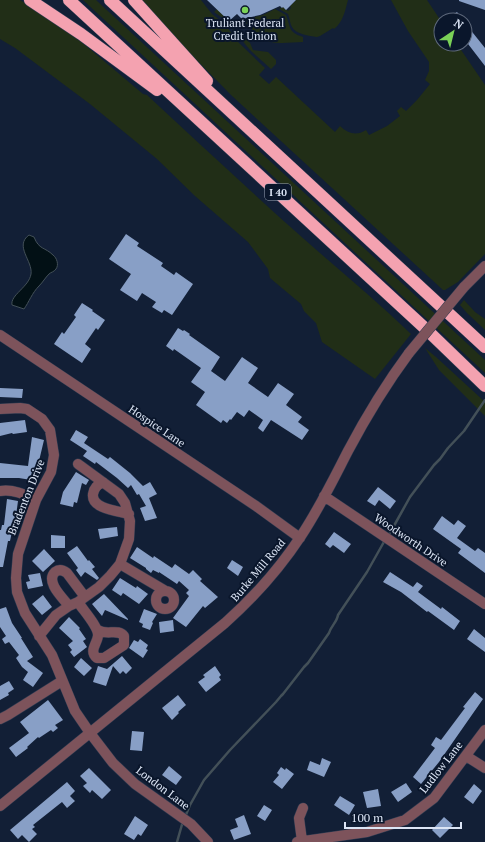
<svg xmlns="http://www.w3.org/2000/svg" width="485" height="842" viewBox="0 0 485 842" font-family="'PT Serif',serif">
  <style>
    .green { fill: #212e17 }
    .water { fill: #021015; stroke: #435058 }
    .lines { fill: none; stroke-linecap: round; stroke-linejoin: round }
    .stream { stroke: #435058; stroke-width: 2.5 }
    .building { fill: #889fc6 }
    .minor-casing { stroke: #2e3b51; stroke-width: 11 }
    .highway-casing { stroke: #2e3b51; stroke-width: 13 }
    .minor { stroke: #7d535b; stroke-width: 10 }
    .highway { stroke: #f4a2b0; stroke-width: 12 }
    .minor-bridge-casing { stroke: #2e3b51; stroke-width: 11; stroke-linecap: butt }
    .minor-bridge { stroke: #7d535b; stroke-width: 10 }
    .poi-dot { fill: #7ad157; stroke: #0a162b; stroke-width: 1.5 }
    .labels { text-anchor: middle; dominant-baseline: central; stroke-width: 4; stroke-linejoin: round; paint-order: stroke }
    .shield { fill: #0a162b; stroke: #9da7b8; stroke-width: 1 }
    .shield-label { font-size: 10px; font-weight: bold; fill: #dce5f5 }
    .poi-label { font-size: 11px; fill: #dce5f5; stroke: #0a162b }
    .street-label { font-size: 11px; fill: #dce5f5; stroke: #0a162b }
  </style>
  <rect width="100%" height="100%" fill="#121f36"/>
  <path class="green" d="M0,0H20L62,27L85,45L143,94L147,95C199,143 251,192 304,239C340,271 377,301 411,334L375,379L322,342L316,323L304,311L301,304L270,278L268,269L248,242L195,196L157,159L90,104L15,48L0,39Z
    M83,0H96L485,360V373Z
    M138,0H201L212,14L225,24L237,41L265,68L259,75L269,84L276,77L335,132L340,126C348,134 357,136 366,130L369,135L387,126L400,116L397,111L401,107L406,111L417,100L430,84L425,80L429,71V62L408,31L391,0H427L441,21V44H457L485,85V254L458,282L445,290H443L231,95Z
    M296,0H348C345,11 343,22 334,29L333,28L320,36L317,37C309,36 296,34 292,27C290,24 290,19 288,14L279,9L283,7L288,11L291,8L290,6Z
    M217,9L250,43L253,50L268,52L276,60V64L271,69L251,51L224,19L214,12Z
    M275,9L286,15C291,28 288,32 303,37V42C290,42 273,46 262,38C255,34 249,26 243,20L263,15Z
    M464,300L475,312L485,319V330L467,313L460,305Z
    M425,348L436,357L485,402V416L439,370Z"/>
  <path class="water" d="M29,235L34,237C39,250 45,247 53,255C57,258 59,265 56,269C54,272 51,272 49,274C45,278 43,282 39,286C32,293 29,302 24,309L12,305C10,295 29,287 31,274C33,261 14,246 29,235Z"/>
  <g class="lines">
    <path class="stream" d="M388,536L395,524L410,497L434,465L440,459L448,448L464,431L485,400
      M185,817L190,805L204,780L230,750L276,702L281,696L283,694L304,667L308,663L329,633C331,626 337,622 338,615L367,572L385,540
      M177,842L183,821"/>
  </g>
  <path class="building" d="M207,0H296L286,10L283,7L282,8L280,6L260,15L242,19L237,14L229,21Z
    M459,0H485V10L459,1Z
    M457,12L463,20H446Z
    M465,23L485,48V66L465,40Z
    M126,234L139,243L137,246L163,263L161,266L174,275L176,272L193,284L172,315L164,310L162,313L152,307L156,302L142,293L137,301L120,290L131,274L109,259Z
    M82,303L93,310L92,311L105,320L98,330L96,328L85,344L91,349L82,363L54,344L62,332L64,334L76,317L74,315Z
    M178,328L183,331L184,330L190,334L189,335L220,357L211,371L225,381L242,357L258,368L248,383L268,397L278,383L294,394L286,405L302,417L298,422L309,430L302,440L271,420L263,432L258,428L263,420L249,410L244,417L237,412L231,420L230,419L227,423L223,420L221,423L196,405L205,392L191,382L201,368L174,349L173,351L166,346Z
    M0,388L23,389L22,398L0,397Z
    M25,420L27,432L13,434L12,433L0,436V423Z
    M76,430L88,437L84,443L108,459L110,457L130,473L143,486L150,482L157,494L149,498L157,518L145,521L140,508L146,506L139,494L137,495L131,485L128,488L117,478L96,462L95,464L83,456L87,451L70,440Z
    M32,437L44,440L39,461H42L38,479L32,477L31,480L19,478H0V463L28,466Z
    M76,472L89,480L86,485L82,483L77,503L74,502L73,507L60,504L63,492Z
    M378,487L396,501L390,509L379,500L375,506L367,501Z
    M7,499L18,501L15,523L14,522L10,541H8L3,567H0V530H1L2,525H4Z
    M442,516L454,525L458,520L466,526L457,538L475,551L478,548L485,553V573L458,553L461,549L433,529Z
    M117,527L118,536L100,539L98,529Z
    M334,532L351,544L344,553L333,545L330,548L325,544Z
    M51,535L65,536V548H51Z
    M77,546L88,561L89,560L95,567L92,569L99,578L97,580L85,572L81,577L76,570L78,568L67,553Z
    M137,547L153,558L154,556L172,568L175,564L189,574L193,570L202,579L200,581L218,597L205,608L203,606L186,627L173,618L189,596L186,593L189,590L179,581L177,584L159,572V573L153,570L151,573L146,569V568L130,558Z
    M44,549L55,561L43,572L32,561Z
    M232,560L243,567L238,576L227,568Z
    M390,572L413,587L417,582L423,586L418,592L441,609L442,607L460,621L454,630L428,611L427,612L401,592L383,582Z
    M40,573L43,586L28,589L26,582L30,581L28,575Z
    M120,578L136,588L137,586L148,594L139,604L123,593L121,596L112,590Z
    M104,594L128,619V620L105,610L102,616L92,604Z
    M43,595L52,607L42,615L32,604Z
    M6,607L12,623L22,638H21L33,657L27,661L43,673L33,687L23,680L28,672L22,667L16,658L19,655L9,642L5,644L2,639L6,636L0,627V609Z
    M144,609L157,614L152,622L153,623L150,630L142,627L143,624L139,622Z
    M69,617L80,628L79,629L86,639L83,641L87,647L74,657L70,652L72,650L68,645L73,641L59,628Z
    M173,620L174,631L160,633L159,622Z
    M474,629L485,638V652L467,639Z
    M140,639L148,645L146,649L148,650L143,658L129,648L134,640L138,642Z
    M122,656L132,668L126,674L123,671L120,674L113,666L106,686L93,682L98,666L107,669Z
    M81,658L92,668L84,676L74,667Z
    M215,666L221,675L219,677L221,680L206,692L198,682L205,677L203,675Z
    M9,681L14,689L8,693L9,695L0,700V686Z
    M475,692L483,699L439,762L421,784L413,777L435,748L431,745L436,737L441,740L465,708L463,707Z
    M178,695L186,705L178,712L179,713L172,720L162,708Z
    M48,700L63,720L55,725L58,728L53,732L51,730L39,738L38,737L27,747L28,748L16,757L9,748L29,733L20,722Z
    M132,731L144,732L142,751L130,750Z
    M322,758L331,762L324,777L307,770L310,761L320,765Z
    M169,766L182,777L176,785L162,775Z
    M281,767L285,770L286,768L294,774L282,789L273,782L279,775L277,773Z
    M89,768L111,790L102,799L92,790L90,793L83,786L87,783L80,776Z
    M67,782L75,791L70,796L75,801L67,808L62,802L33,825L35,827L32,829L37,834L29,842L22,835L18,839L10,830Z
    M406,783L412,792L398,802L391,792Z
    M474,784L482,791L473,804L464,797Z
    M378,789L381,806L367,808L363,792Z
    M340,796L355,805L349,815L334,805Z
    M264,805L272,810L265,821L257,816Z
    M244,815L251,834L234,840L230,830L238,827L235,819Z
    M135,816L148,825L141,836L138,834L134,840L124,834Z
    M444,817L453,825L440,838L432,830Z"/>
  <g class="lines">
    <defs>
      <path id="minor" d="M464,287L485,266
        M0,335L256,506L300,538
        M0,409L20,408L27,409L42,419L50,430L54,455L51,472L36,500L18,554L16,578L17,592L25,613L52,655L75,711L90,733L113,763L135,784L191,824L208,842
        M103,482C98,484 94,488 93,494C91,509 118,511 129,514
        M0,491C13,489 24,494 36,500
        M324,496L485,604
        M120,564L164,590
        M156 600a9 9 0 1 1 18 0a9 9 0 1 1-18 0Z
        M78,602C83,610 98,626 98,635C98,643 88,651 97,658H104L124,645V636C118,628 107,636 98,630
        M69,606C63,598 45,582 55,572C59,569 63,570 67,573L85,597
        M39,636L56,615L69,606L78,602L99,587L110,576L120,564L129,539L130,521L125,503L119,494L78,464
        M0,719L8,715L62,681
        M466,756L485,768
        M0,806L225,623C253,598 280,568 301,536C319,509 333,480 348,451C366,417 386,384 409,353
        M302,841L299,818L303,808
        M297,842L367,832L405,820L434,798L485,730"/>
      <path id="highway" d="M30,0L81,34L157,90
        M69,0L429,332L485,386
        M110,0L485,347
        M134,0L207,81"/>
    </defs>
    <use href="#minor" class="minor-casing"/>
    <use href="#highway" class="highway-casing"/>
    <use href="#minor" class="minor"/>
    <use href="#highway" class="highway"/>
    <defs>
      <path id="minor-bridge" d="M409,353L464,287"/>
    </defs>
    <use href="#minor-bridge" class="minor-bridge-casing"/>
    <use href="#minor-bridge" class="minor-bridge"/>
  </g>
  <circle class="poi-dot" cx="245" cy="10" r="4"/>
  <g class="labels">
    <rect class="shield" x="265" y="184" width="26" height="16" rx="3"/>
    <g class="shield-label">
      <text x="278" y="192">I 40</text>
    </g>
    <g class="poi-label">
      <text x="245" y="23">Truliant Federal<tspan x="245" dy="13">Credit Union</tspan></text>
    </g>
    <g class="street-label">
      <text transform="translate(157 426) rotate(34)">Hospice Lane</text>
      <text transform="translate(26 497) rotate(-68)">Bradenton Drive</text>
      <text transform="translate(411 540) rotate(34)">Woodworth Drive</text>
      <text transform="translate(258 570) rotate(-50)">Burke Mill Road</text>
      <text transform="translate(441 767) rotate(-52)">Ludlow Lane</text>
      <text transform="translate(163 788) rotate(37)">London Lane</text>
    </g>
  </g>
  <g transform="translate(453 32) rotate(35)"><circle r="19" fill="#0a162b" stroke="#5e697c"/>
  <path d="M0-3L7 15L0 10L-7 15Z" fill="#7ad157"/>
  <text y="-6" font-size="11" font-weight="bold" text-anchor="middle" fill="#dce5f5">N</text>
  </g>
  <path d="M345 822v6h116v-6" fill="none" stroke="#dce5f5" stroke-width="2"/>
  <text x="351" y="822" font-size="12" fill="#dce5f5" stroke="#0a162b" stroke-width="3" paint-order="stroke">100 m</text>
</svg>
